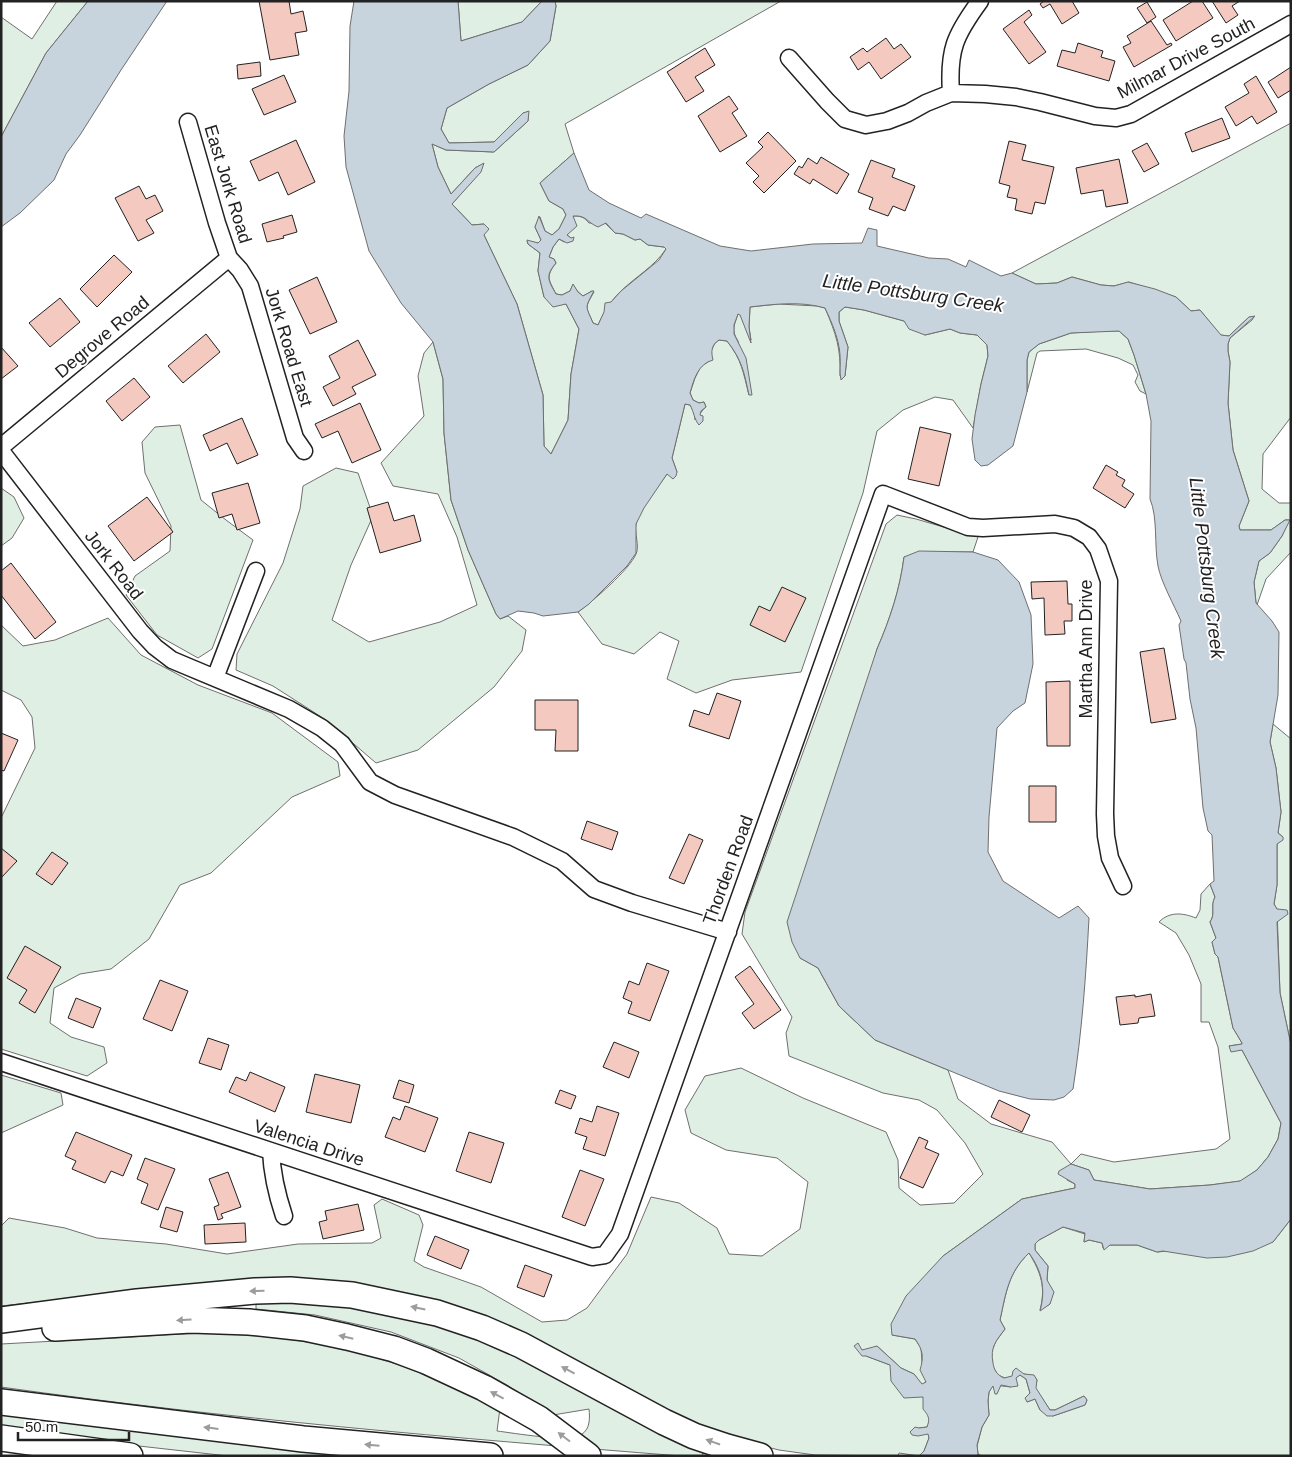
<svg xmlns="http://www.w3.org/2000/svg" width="1292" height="1457" viewBox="0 0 1292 1457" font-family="Helvetica,sans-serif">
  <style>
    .green { fill: #e0efe3; stroke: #6f6f6f }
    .water { fill: #c7d3dd; stroke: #6f6f6f; fill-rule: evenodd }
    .building { fill: #f3c9c0; stroke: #222 }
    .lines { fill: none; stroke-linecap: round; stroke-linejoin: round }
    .minor-casing { stroke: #222; stroke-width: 19 }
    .highway-casing { stroke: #222; stroke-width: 28 }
    .minor { stroke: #fff; stroke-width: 16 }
    .highway { stroke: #fff; stroke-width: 25 }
    .oneway { fill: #9c9c9c }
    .labels { text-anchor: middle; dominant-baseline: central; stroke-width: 4; stroke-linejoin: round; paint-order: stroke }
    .street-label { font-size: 18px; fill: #222; stroke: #fff }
    .water-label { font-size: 19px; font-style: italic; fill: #222; stroke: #fff }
  </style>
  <rect width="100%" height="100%" fill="#fff"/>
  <path class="green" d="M57,1H88L46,53L1,137V17L32,39Z
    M458,1H542L522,22L461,41Z
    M555,1H781L565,124L574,153L540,183L549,201L563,209L566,215L559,229L552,235L545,231L540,217L535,227L541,240L538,243L527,241L528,244L540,253L538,271L544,297L566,304L579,329L571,374L568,420L551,454L544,446L543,395L517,304L484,235V224L472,225L452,204L480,172L483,164L475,168L451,194L438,167L432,144L446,150L494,152L528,121V112L523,113L494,142L449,143L441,129L447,108L489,84L528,65L550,41L556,6Z
    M1291,123V417L1263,454L1262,489L1279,503H1291V552L1266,579L1257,605L1256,603L1254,582L1259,561L1270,553L1282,536L1289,520H1285L1271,530H1240L1239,526L1249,501L1233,450L1228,403L1230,362L1228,351V344L1230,338L1252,320L1254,317H1249L1229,336L1220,335L1200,310L1191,311L1176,297L1129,282L1114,286L1101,285L1072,277L1057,283L1036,284L1012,273Z
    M573,216C581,216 584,217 589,223H605L615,233L623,234L635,240L640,239L648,245L664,247L666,249C654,267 635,277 620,292C610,302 604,312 598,325L593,323C586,306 584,309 594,292L592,291L583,296L578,292L573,285L570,291L562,295L556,294C549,280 545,277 556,263L554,259L549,257L553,247L559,239L564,242L571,238L567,235Z
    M779,304L817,306L825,308C836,334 841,348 840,376H845L848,347L839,321V312L845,307L864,310L904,321L925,335L950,329L960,333L977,335L987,345L988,356L981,384L973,428L953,400L935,397L903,410L877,431L863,493L801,672L732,680L696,693L667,679L679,641L660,632L634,654L602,644L578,612C592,602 630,569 636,554C640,546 634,533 636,524C641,506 657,489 667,474L677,472L672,458L685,404L690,405L694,411L695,420C699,416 701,411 706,407L704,402L699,403L693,400L690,393L695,378L701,366L708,362L711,351L715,343L719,340L727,341C742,360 743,372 749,395L738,341C731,330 734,326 738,314L741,315L751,340L749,327L750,307Z
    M1105,331H1119L1128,339L1134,355L1146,394L1140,391L1135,382L1138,375L1133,365L1118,358L1086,349L1040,351L1037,353L1027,392V360L1029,352L1039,344L1071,333Z
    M433,342L443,379L444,433L451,500L468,550L496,614L500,619L508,616L526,630L522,651L494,687L418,750L376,763L326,720L273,686L236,670L237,654L283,563L300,509L303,486L336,468L358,473L373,516L351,565L332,620L369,642L440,622L477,605L457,537L438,494L393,486L381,463L424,416L418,376L424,353Z
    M180,425L201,500L226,520L253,540L212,649L198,658L157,635L126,595L135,576L170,551L171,526L145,473L142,442L155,427Z
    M1,488L14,497L24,518L12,538L1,546Z
    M897,515L916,519L978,537L973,552H947L904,557C900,589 890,619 877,649L800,958L818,968L839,1006L875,1040L948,1070L958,1099L991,1124L1052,1142L1071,1164L1081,1154L1114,1162L1216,1149L1230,1139L1218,1047L1209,1022H1201V984L1189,955L1176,933L1159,922C1170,911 1183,913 1196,918L1200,910L1201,894L1210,884L1215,897C1210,906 1216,914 1210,922L1216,938L1212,942L1215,954L1218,957L1233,1028L1242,1043V1044L1229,1046L1242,1050L1281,1123L1278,1139L1268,1157L1257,1170L1241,1181L1210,1185L1150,1189L1094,1180L1089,1170L1071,1164L1067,1180L1075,1184V1188L1022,1199L943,1256L892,1335L915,1339L921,1348L922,1362L926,1382L922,1385L914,1374L901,1368L877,1346L866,1356L890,1365L923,1397L930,1421L927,1427L919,1428L928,1433L929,1438L924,1451L919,1456L899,1453L898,1456L815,1455L779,1450L743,1441L698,1426L483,1318L201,1284L1,1306V1226L9,1218L65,1228L97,1238L166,1244L227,1254L298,1244L372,1243L381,1238L374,1205L382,1199L419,1215L423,1225L414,1261L424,1267L481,1287L542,1322L567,1320L587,1308L627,1254L651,1197L679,1203L717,1228L729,1254L762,1256L800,1229L808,1182L777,1158L726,1150L691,1133L685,1110L705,1076L741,1068L803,1098L886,1132L898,1160L899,1188L920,1205L954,1203L983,1174L965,1143L937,1110L919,1100L883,1093L789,1056L786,1033L792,1017L742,934L745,912L886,524Z
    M108,618L141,655L198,685L272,713L338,762L340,776L292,797L211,873L180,885L149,939L111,969L80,974L54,988L50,1023L71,1037L104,1047L107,1063L87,1076L1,1049V818L35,748L32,717L21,700L1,690V625L23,646L55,640Z
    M1273,724L1291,739V1045L1280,993L1277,909L1274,904L1277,885V844L1283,837L1278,833L1281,812L1276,768L1270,742Z
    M1,1075L61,1093L63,1105L1,1133Z
    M1291,1219V1456H982L978,1454L977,1446L982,1427L989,1415L988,1401L989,1392L993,1385L1011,1387L1015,1378L1020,1375L1026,1379L1030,1393L1027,1402L1035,1399L1040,1410L1053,1416L1085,1405L1087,1400L1084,1396L1055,1410H1050L1035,1388L1037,1380L1034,1376L1024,1374L1005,1378L998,1375L993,1367L991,1353L996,1341L1005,1329L1000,1320C1006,1293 1008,1273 1029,1253C1041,1273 1046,1287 1040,1310L1050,1304L1047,1280L1048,1266L1035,1250V1244L1039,1240L1063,1227L1085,1234L1084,1242L1089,1240L1102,1243L1103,1248L1110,1245H1137L1157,1252L1273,1242Z
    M294,1296L453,1323L702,1450L703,1456H681C454,1438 227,1419 1,1387V1344C44,1342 87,1339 130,1337C163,1335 196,1332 228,1334C274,1336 319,1342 363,1354C410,1366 456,1388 500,1408L497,1431C514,1433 569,1443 582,1434C590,1429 590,1418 589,1409L553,1415L507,1385L459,1358L391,1332L315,1315L256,1309V1303Z
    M1,1413L365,1456H228L130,1445L1,1427Z"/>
  <path class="water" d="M88,1H167L121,70L80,135L66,154L54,180L20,213L1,227V137L46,53Z
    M354,1H458L461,41L522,22L542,1H555L556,6L550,41L528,65L489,84L447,108L441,129L449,143L494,142L523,113L529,111L528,121L494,152L446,150L432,144L438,167L451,194L475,168L484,163L481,172L452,204L472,225L484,224L489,229L484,235L517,304L543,395L544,446L551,454L568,420L571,374L579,329L566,304L553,307L544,297L538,271L540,253L528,244L527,240L538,243L541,240L535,227L539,216L545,231L552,235L559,229L566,215L563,209L549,201L540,183L574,153L589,190L609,203L641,218L646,214L720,246L751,251L813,244L862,243L868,228L877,230V246L929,258L948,259L966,267L969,260L1001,276L1012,273L1036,284L1057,283L1072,277L1101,285L1114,286L1128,282L1155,289L1176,297L1191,311L1200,310L1221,335L1229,336L1249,317L1255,316L1230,338L1228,344V351L1230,362L1228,403L1233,450L1249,501L1239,526L1240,530H1271L1285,520H1290L1282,536L1270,553L1259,561L1254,582L1256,603L1272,621L1279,632L1278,695L1270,742L1276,768L1281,812L1278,833L1283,837V840L1277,844V885L1274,904L1277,909L1287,910L1288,914L1277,922L1280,993L1291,1045V1219L1273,1242L1253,1251L1227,1257L1207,1258L1163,1251L1157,1252L1137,1245H1110L1104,1250L1102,1243L1089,1240L1084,1242L1085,1233L1063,1227L1039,1240L1035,1244V1250L1048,1266L1047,1280L1054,1292L1050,1304L1040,1311C1046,1289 1042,1271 1029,1253C1008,1273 1006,1293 1000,1320L1005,1329C996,1341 990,1347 993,1363C994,1370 997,1375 1004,1378L1012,1376L1013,1371L1016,1368L1024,1374L1034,1375L1037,1380L1036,1388L1050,1410H1055L1084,1396L1087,1400L1085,1405L1053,1416H1047L1040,1410L1035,1399L1027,1402L1025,1398L1030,1393L1026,1379L1020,1375L1016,1378L1018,1386L1011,1387L1001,1385L997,1394H995L993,1386L989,1392L988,1401L989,1415L982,1427L977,1445L978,1454L976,1456H919L924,1451L929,1438L928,1434L918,1436L912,1435L910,1432L915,1427L919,1428L927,1427C930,1419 929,1416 923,1409V1397L904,1398L891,1381L890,1365L866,1356H862L854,1346L858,1343L862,1350L877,1346L901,1368L914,1374L922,1384L926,1382L920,1370C924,1357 923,1350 915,1339L892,1335L891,1324L906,1296L943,1256L1022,1199L1075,1188V1184L1058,1174L1059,1171L1071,1164L1089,1170L1094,1180L1150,1189L1210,1185L1240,1181L1257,1170L1268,1157L1278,1139L1281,1123L1242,1050L1231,1052L1229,1046L1242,1044V1043L1233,1028L1218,957L1215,954L1212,942L1216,938L1210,922C1216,914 1210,906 1215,897L1210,884L1214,881L1212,835L1208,831L1203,808L1196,728L1190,699L1186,663L1184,659L1179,625L1181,621C1174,605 1161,582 1158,566C1154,545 1158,518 1150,499L1151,421L1146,394L1134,355L1128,339L1119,331L1071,333L1039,344L1029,352L1027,360V392L1013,446L988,465L981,466L975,460L972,439L975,415L981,384L988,356L987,345L977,335L960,333L950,329L925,335L909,329L904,321L864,310L845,307L839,312V321L848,347L845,376L841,380C839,372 841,364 840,355C839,339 832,323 825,308C801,301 775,304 750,307L749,327L751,343L740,315L738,314L734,325V334L746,358L752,395H749C744,372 742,360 727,341L719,340C711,345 711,352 713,360C698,364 694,379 690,393L693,400L699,403L704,402L706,407L701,411L700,415L703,416V421L699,425C694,419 694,412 690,405L685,404L672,458L677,472L676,476L673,479L667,474L644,508L636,524V553L627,566L589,604L578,612L543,616L534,613L518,611L500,619L496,614L468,550L451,500L444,433L443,379L433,342L401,303L369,251L346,167L344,136L349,91L350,26ZM573,216C587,215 586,222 598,227L606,223L615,233L623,234L635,240L640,239L648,245L664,247L666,249L659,260L621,291L611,302L605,303L604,312L598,325L593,323C586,306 584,309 594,291H592L583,296L578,292L573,284L570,291L562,295L556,294C548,280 545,276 556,263L554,259L549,257L553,247L559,239L567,243L573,241L574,237L571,238L567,235L577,226Z
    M919,551L973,552L998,560L1019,582L1031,615L1033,664L1025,703L1013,711L997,728L989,817L988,852L1003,881L1059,918L1078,906L1089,918C1086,975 1082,1032 1073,1089L1064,1097L1054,1100L1030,1099L999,1091L875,1040L839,1006L818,968L800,958L792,942L787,922L877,649C890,619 900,589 904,557Z"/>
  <path class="building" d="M259,1H289L291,14L303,11L307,31L295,33L299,55L270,60Z
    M1044,1H1072L1079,13L1062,24L1050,4L1043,8L1040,4Z
    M1193,1H1202L1213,18L1176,41L1163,20Z
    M1212,1H1240L1232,6L1238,15L1226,23Z
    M1147,2L1156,17L1147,23L1137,8Z
    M1029,10L1032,15L1024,22L1046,52L1029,64L1003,29Z
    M1151,21L1167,45L1171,43L1172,45L1134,67L1123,47L1131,43L1127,36Z
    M886,38L894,49L901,44L911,57L881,79L869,62L858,70L850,57L863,48L867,52Z
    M1078,43L1103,51L1101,57L1115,61L1109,81L1057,66L1062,50L1075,53Z
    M705,48L715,65L695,77L704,91L686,102L667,72Z
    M260,62L261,76L238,79L237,65Z
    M1291,67V90L1278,98L1268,82Z
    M284,75L296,102L264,115L252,89Z
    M1256,76L1277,112L1257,124L1252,116L1236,126L1225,107L1249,93L1244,84Z
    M729,96L738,109L732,113L747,136L720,152L698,116Z
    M1222,118L1230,138L1192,152L1185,133Z
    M768,132L796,161L764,193L753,182L759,176L746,163L763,147L758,142Z
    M296,140L315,182L288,195L278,172L259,181L250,161Z
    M1009,141L1026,145L1022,160L1054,167L1045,204L1035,202L1032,214L1015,210L1017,199L1007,197L1010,186L999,183Z
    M1147,143L1159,164L1144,172L1132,151Z
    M821,157L849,174L837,194L813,179L810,184L794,174L799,166L802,168L808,158L817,164Z
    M1119,159L1128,203L1106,207L1103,190L1081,194L1076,168Z
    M871,160L895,169L892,177L915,186L905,211L893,206L888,216L869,209L873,198L858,192Z
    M139,186L146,199L155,195L163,211L146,220L154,233L138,241L115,198Z
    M292,215L297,232L283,236L284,238L267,242L262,224Z
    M114,255L132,272L97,307L80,289Z
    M317,277L337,322L310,334L289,290Z
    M60,298L80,322L50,347L29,323Z
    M206,334L220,352L183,383L168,366Z
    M358,340L376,375L352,387L356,394L333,406L323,387L340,378L329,356Z
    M1,347L18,366L1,379Z
    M134,378L150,397L122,421L106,401Z
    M360,403L381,450L352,463L338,431L322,438L315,424Z
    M242,418L258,455L237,464L227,443L210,451L203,435Z
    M920,427L951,434L939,486L908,479Z
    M1106,465L1118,472L1116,475L1125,480L1122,486L1134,494L1125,508L1093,488Z
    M248,483L260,523L237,530L232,514L219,518L212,493Z
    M147,497L173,532L134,561L108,526Z
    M388,502L394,521L414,515L421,541L380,553L367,508Z
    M11,563L56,622L35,639L1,595V571Z
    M1067,581L1068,604H1072V621H1064L1065,634L1045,635L1044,598L1032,599L1031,582Z
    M782,587L806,598L785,642L750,625L759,606L770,611Z
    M1164,648L1176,719L1151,723L1140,652Z
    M1070,681V746H1047L1046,682Z
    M717,693L741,701L729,739L689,726L694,710L709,715Z
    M535,700H578V751H555L556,730H535Z
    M1,733L18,740L4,771L1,770Z
    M1029,786H1056V822H1029Z
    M587,821L618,832L612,850L581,839Z
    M689,834L703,840L684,884L669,878Z
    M1,848L17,861L1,878Z
    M52,852L68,863L52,885L36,874Z
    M25,946L61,967L35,1013L19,1003L27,990L7,978Z
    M647,963L669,971L650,1021L628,1013L632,1002L623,998L629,981L639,985Z
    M750,966L781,1010L754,1029L742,1013L754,1004L735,977Z
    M160,980L188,991L172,1031L143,1019Z
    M1151,994L1155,1016L1139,1018L1138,1023L1120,1025L1116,997L1135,995V997Z
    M76,998L101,1008L93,1028L68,1018Z
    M208,1038L229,1045L221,1070L199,1063Z
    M614,1042L639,1052L629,1078L603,1067Z
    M250,1072L285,1087L275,1112L229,1092L236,1077L246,1081Z
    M315,1074L360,1085L351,1123L306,1112Z
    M399,1080L414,1085L409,1103L393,1098Z
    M560,1090L576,1096L571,1109L555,1103Z
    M999,1100L1030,1115L1022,1132L991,1117Z
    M405,1106L438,1118L425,1152L385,1137L393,1117L400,1120Z
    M597,1106L619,1113L605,1156L583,1149L587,1137L575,1133L580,1118L592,1122Z
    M76,1132L132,1155L123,1176L111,1171L105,1183L72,1169L76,1161L65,1156Z
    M469,1132L504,1143L491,1183L456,1171Z
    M919,1137L928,1141L925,1148L939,1154L923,1188L900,1178Z
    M145,1158L175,1169L158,1210L141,1203L148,1184L137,1179Z
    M580,1170L604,1179L585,1226L562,1217Z
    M228,1172L241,1207L221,1214L223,1218L218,1220L214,1207L219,1205L209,1179Z
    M358,1204L364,1230L323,1239L319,1222L327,1220L325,1211Z
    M166,1207L183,1212L177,1232L160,1227Z
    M245,1223L246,1242L205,1244L204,1225Z
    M435,1236L469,1250L461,1269L427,1255Z
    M525,1265L552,1275L544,1297L517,1287Z"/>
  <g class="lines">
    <defs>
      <path id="minor" d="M789,58L827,101L845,119L866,125L887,121L908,113L926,103L951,93L985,94L1016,97L1040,102L1095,116L1116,118L1131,114L1291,24
        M951,93C948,50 955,35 980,1
        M188,122L217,223L229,258L240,270L250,286L295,438L304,451
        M1,447L229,258
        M1,451L140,631L155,647L172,660L289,709L322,728L342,744L370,782L395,795L513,837L562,861L594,889L632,903L728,932
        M215,678L256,571
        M1,1062L592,1257L605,1255L620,1234L883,494L968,527L983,528L1055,524L1074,528L1089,537L1098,549L1109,581L1105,814L1106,836L1110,858L1123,886
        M271,1151C272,1174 277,1195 284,1216"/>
      <path id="highway" d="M1,1320L137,1302L255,1291L290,1290L352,1295L437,1313L482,1328L521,1345L664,1422L694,1436L727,1447L760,1456
        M55,1328L191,1320L249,1322L305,1328L347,1337L394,1349L426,1361L484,1388L539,1419L588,1456
        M1,1402L303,1439L490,1456
        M1,1438L130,1456"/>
    </defs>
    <use href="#minor" class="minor-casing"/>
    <use href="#highway" class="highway-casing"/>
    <use href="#minor" class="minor"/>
    <use href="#highway" class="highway"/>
  </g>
  <defs><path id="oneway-solid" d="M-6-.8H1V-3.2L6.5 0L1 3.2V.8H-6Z" transform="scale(1.25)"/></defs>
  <g class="oneway">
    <use href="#oneway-solid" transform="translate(257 1291) rotate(178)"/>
    <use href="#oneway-solid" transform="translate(418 1308) rotate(-168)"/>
    <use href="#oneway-solid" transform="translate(184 1320) rotate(177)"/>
    <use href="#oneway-solid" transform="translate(346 1337) rotate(-167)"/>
    <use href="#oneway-solid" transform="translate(568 1370) rotate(-152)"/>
    <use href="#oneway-solid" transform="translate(497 1395) rotate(-152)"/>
    <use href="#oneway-solid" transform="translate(211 1428) rotate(-173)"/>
    <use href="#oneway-solid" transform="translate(564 1437) rotate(-143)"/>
    <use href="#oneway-solid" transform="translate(713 1442) rotate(-161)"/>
    <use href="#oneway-solid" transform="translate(372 1445) rotate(-175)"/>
  </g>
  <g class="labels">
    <g class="street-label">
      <text transform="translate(1186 58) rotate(-28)">Milmar Drive South</text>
      <text transform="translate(228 184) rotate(73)">East Jork Road</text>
      <text transform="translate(102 337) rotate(-40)">Degrove Road</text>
      <text transform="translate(289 347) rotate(73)">Jork Road East</text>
      <text transform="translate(114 565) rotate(52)">Jork Road</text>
      <text transform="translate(1086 649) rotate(-90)">Martha Ann Drive</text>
      <text transform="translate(728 870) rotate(-70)">Thorden Road</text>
      <text transform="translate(309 1143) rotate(18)">Valencia Drive</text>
    </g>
    <g class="water-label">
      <text transform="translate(913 293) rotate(8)">Little Pottsburg Creek</text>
      <text transform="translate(1207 568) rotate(83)">Little Pottsburg Creek</text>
    </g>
  </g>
  <rect width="1292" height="1457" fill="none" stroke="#222222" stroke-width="5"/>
  <path d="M18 1432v8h111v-8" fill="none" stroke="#222222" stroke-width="2.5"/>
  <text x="25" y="1432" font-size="15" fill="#222222" stroke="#ffffff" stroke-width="4" paint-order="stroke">50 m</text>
</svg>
